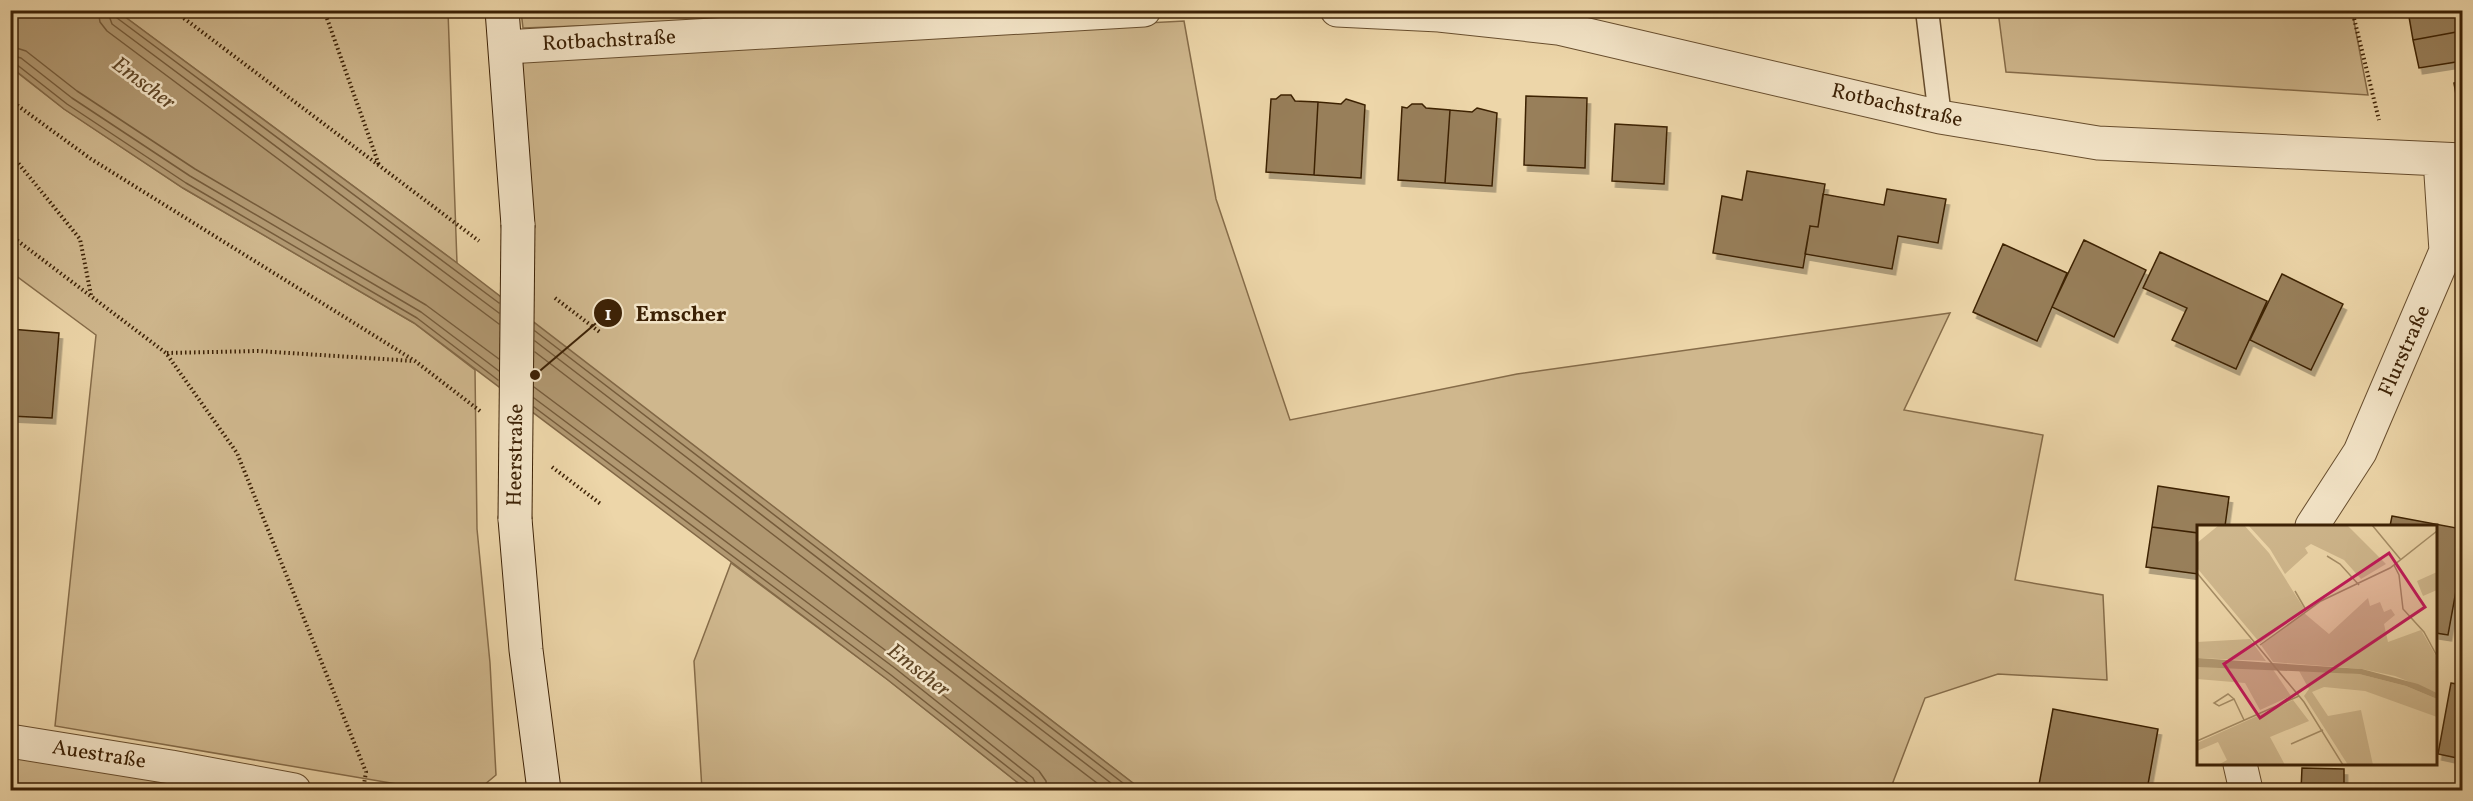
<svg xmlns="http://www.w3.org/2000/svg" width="2473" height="801" viewBox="0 0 2473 801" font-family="Vollkorn,serif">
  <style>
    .green { fill: #cfb78d; stroke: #866c49; stroke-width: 1.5 }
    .water { fill: #b19871; stroke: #826846; stroke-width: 1.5 }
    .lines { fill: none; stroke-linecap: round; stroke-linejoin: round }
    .shore { stroke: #765c3b; stroke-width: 1.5 }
    .building { fill: #987f5a; stroke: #3c2105; stroke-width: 1.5; filter: url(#shadow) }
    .lane-casing { stroke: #684e2e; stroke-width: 25 }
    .street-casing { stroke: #684e2e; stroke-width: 35 }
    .secondary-casing { stroke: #3c2105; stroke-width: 35 }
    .path { stroke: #3c2105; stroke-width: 4; stroke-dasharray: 1.5 3; stroke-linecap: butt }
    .lane { stroke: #f3e4c7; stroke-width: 22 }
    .street { stroke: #f3e4c7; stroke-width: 33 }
    .secondary { stroke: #f3e4c7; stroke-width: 33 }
    .secondary-bridge-casing { stroke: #3c2105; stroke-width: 35; stroke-linecap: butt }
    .secondary-bridge { stroke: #f3e4c7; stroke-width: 33 }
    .labels { text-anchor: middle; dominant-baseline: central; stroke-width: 5; stroke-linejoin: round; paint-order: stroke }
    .street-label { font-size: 21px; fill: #3c2105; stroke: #f3e4c7 }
    .water-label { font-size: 22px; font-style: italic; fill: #5f4525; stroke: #f3e4c7 }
    .inset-road { fill: none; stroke: #a68e67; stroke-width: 1.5 }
    .view { fill: #c2185b; fill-opacity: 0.15; stroke: #c2185b; stroke-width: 3 }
    .inset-edge { fill: none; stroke: #3c2105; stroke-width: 3 }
    .leader { fill: none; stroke: #3c2105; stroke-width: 2 }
    .callout-dot { fill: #3c2105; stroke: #f3e4c7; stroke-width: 2 }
    .mark-label { font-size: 18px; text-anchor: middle; font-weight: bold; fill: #fff }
    .callout-label { font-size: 22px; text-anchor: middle; font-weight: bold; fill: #3c2105; stroke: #f3e4c7; stroke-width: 5; stroke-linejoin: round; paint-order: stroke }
  </style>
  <defs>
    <filter id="shadow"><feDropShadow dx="3.5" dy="6" stdDeviation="0" flood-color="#0004"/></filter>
  </defs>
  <rect width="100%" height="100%" fill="#edd6a9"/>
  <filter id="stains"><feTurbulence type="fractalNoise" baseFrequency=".00333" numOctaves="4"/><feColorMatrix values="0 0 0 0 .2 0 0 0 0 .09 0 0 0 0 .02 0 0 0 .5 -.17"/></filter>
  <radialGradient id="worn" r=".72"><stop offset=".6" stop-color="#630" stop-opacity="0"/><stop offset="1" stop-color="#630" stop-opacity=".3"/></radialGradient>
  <path class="green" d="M117,11H448L457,263Z
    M521,11H990L523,28Z
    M1998,11H2352L2368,95L2006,72Z
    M1184,21L1216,199L1290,420L1517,374L1950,313L1904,410L2043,435L2015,580L2103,595L2107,680L1998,674L1925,698L1890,790H1142L527,318L520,57Z
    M10,67L64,109L183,188L414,323L475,370L477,529L490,663L496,775L478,790H432L55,726L96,335L11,272Z
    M731,563L888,680L1027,790H702L694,661Z
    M10,753L222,790H11Z"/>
  <path class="water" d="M10,11H117L457,263L1142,790H1027L888,680L414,323L183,188L64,109L11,67Z"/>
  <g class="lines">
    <path class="shore" d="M98,10L100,22L107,31L499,324
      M107,10L112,24L499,313
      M114,10L117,18L499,303
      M10,46L26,51L77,91L195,169L426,305L499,359
      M10,55L21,58L72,98L190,176L421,312L499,371
      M10,63L16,64L67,104L186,183L417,318L498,380
      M535,331L1132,790
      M535,341L1120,790
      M535,352L1106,790
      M534,387L901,662L1039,771L1046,781L1047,790
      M534,398L896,669L1033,778L1038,790
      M534,407L891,675L1028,783L1030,790"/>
  </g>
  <path class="building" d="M2462,10V31L2413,40L2408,11Z
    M2462,31V61L2419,68L2413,40Z
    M2462,81V99L2457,100L2454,83Z
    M1281,95H1291L1295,101L1318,102L1314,175L1266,172L1271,99H1276Z
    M1526,96L1587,98L1585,168L1524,165Z
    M1346,99L1365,105L1361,178L1314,175L1318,102L1341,104Z
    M1412,104H1422L1426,108L1450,110L1445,183L1398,180L1402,107L1407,108Z
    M1477,108L1497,113L1492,186L1445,183L1450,110L1472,112Z
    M1615,124L1667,127L1664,184L1612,181Z
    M1747,171L1825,184L1818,227L1810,226L1803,268L1713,253L1722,196L1742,200Z
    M1887,189L1946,199L1938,243L1898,236L1892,269L1805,254L1810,226L1818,227L1823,194L1884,205Z
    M2084,240L2146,270L2114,337L2052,307Z
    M2003,244L2067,273L2037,341L1973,312Z
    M2160,252L2267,301L2236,369L2172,340L2187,308L2143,288Z
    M2282,274L2343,304L2311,370L2250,340Z
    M10,329L59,333L52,418L10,416Z
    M2158,486L2229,497L2225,526H2198V533L2152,527Z
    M2392,516L2462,529V558L2448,635L2436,633V526H2390Z
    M2152,527L2198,533V574L2146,567Z
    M2451,683L2462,685V759L2438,754Z
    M2053,709L2158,729L2147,790H2038Z
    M2302,768L2344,769V790H2301Z"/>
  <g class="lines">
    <defs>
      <path id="lane" d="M1927,10L1940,117"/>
      <path id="street" d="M1337,10L1439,15L1558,28L1940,117L2098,143L2462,160
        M506,47L1144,10
        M2312,526L2360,452L2446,251L2440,159
        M10,741L171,767L294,790
        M2240,764L2246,790"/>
      <path id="secondary" d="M502,10L518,225
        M515,519L526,650L544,790"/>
    </defs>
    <use href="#lane" class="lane-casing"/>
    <use href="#street" class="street-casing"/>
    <use href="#secondary" class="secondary-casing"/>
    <path class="path" d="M173,10L479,241
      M324,10L379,165
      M2352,10L2379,120
      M10,100L91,159L415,361L480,411
      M10,153L80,239L91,295
      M10,235L166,353L237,453L366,772L363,790
      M555,298L601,333
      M167,353L258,351L414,361
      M552,467L602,505"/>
    <use href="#lane" class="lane"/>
    <use href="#street" class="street"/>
    <use href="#secondary" class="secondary"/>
    <defs>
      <path id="secondary-bridge" d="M515,519L518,225"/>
    </defs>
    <use href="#secondary-bridge" class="secondary-bridge-casing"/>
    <use href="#secondary-bridge" class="secondary-bridge"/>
  </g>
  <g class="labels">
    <g class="street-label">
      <text transform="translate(609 41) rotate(-3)">Rotbachstraße</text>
      <text transform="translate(1897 106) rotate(13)">Rotbachstraße</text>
      <text transform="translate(2405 351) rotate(-66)">Flurstraße</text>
      <text transform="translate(516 455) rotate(-89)">Heerstraße</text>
      <text transform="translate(99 755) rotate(9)">Auestraße</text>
    </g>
    <g class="water-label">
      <text transform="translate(143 84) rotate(37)">Emscher</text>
      <text transform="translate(918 671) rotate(38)">Emscher</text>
    </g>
  </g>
  <g transform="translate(2197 525)">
    <rect width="240" height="240" fill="#edd6a9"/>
    <path d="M22,0H47L72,28L108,85L63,118L0,43V18ZM51,0H150L189,39L164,54L147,35L114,19L108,23L111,28L88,49L73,24ZM240,47V65L226,71L220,56ZM171,73L173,81L183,77L187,87L194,84L198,90L187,99L191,117L224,105L240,133V168L198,151L165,144L76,137L64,120L107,88L132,109ZM53,114L69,136L0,133V117ZM0,142L75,143L94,171L63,185L48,158L0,154ZM101,144L162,149L209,161L240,174V192L168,166L127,162L115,167L131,191L164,185L176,240H151L107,171L112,164ZM96,175L112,196L73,212L88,240H21L30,235L21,217L0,226V218Z" fill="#cfb78d"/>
    <path d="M0,133L165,144L221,159L240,168V174L209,161L162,149L0,142Z" fill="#b19871"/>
    <path class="inset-road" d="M175,0L204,35M130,31L143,39L162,60M197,40L202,50L206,84L227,107L240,131M0,48L107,177L146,240M98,66L109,85M63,120L124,76L193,43L240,6M37,174L31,169L17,178L22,181L37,174L47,195M0,216L102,171M94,219L126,205"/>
    <path class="view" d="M192,28L228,82L63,193L27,139Z"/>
    <rect width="240" height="240" class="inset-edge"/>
  </g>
  <path class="leader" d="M535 375L608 313"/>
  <g class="callout-dot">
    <circle cx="535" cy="375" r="6"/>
    <circle cx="608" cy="313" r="15"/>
  </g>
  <g class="mark-label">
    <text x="608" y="320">1</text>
  </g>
  <g class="callout-label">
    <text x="681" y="321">Emscher</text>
  </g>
  <rect width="2473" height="801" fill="none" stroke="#edd6a9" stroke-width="36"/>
  <rect x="12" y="12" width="2449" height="777" fill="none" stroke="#3c2105" stroke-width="3"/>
  <rect x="18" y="18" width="2437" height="765" fill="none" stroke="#3c2105" stroke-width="1.5"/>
  <rect width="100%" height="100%" filter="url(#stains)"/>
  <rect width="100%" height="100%" fill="url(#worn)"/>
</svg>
